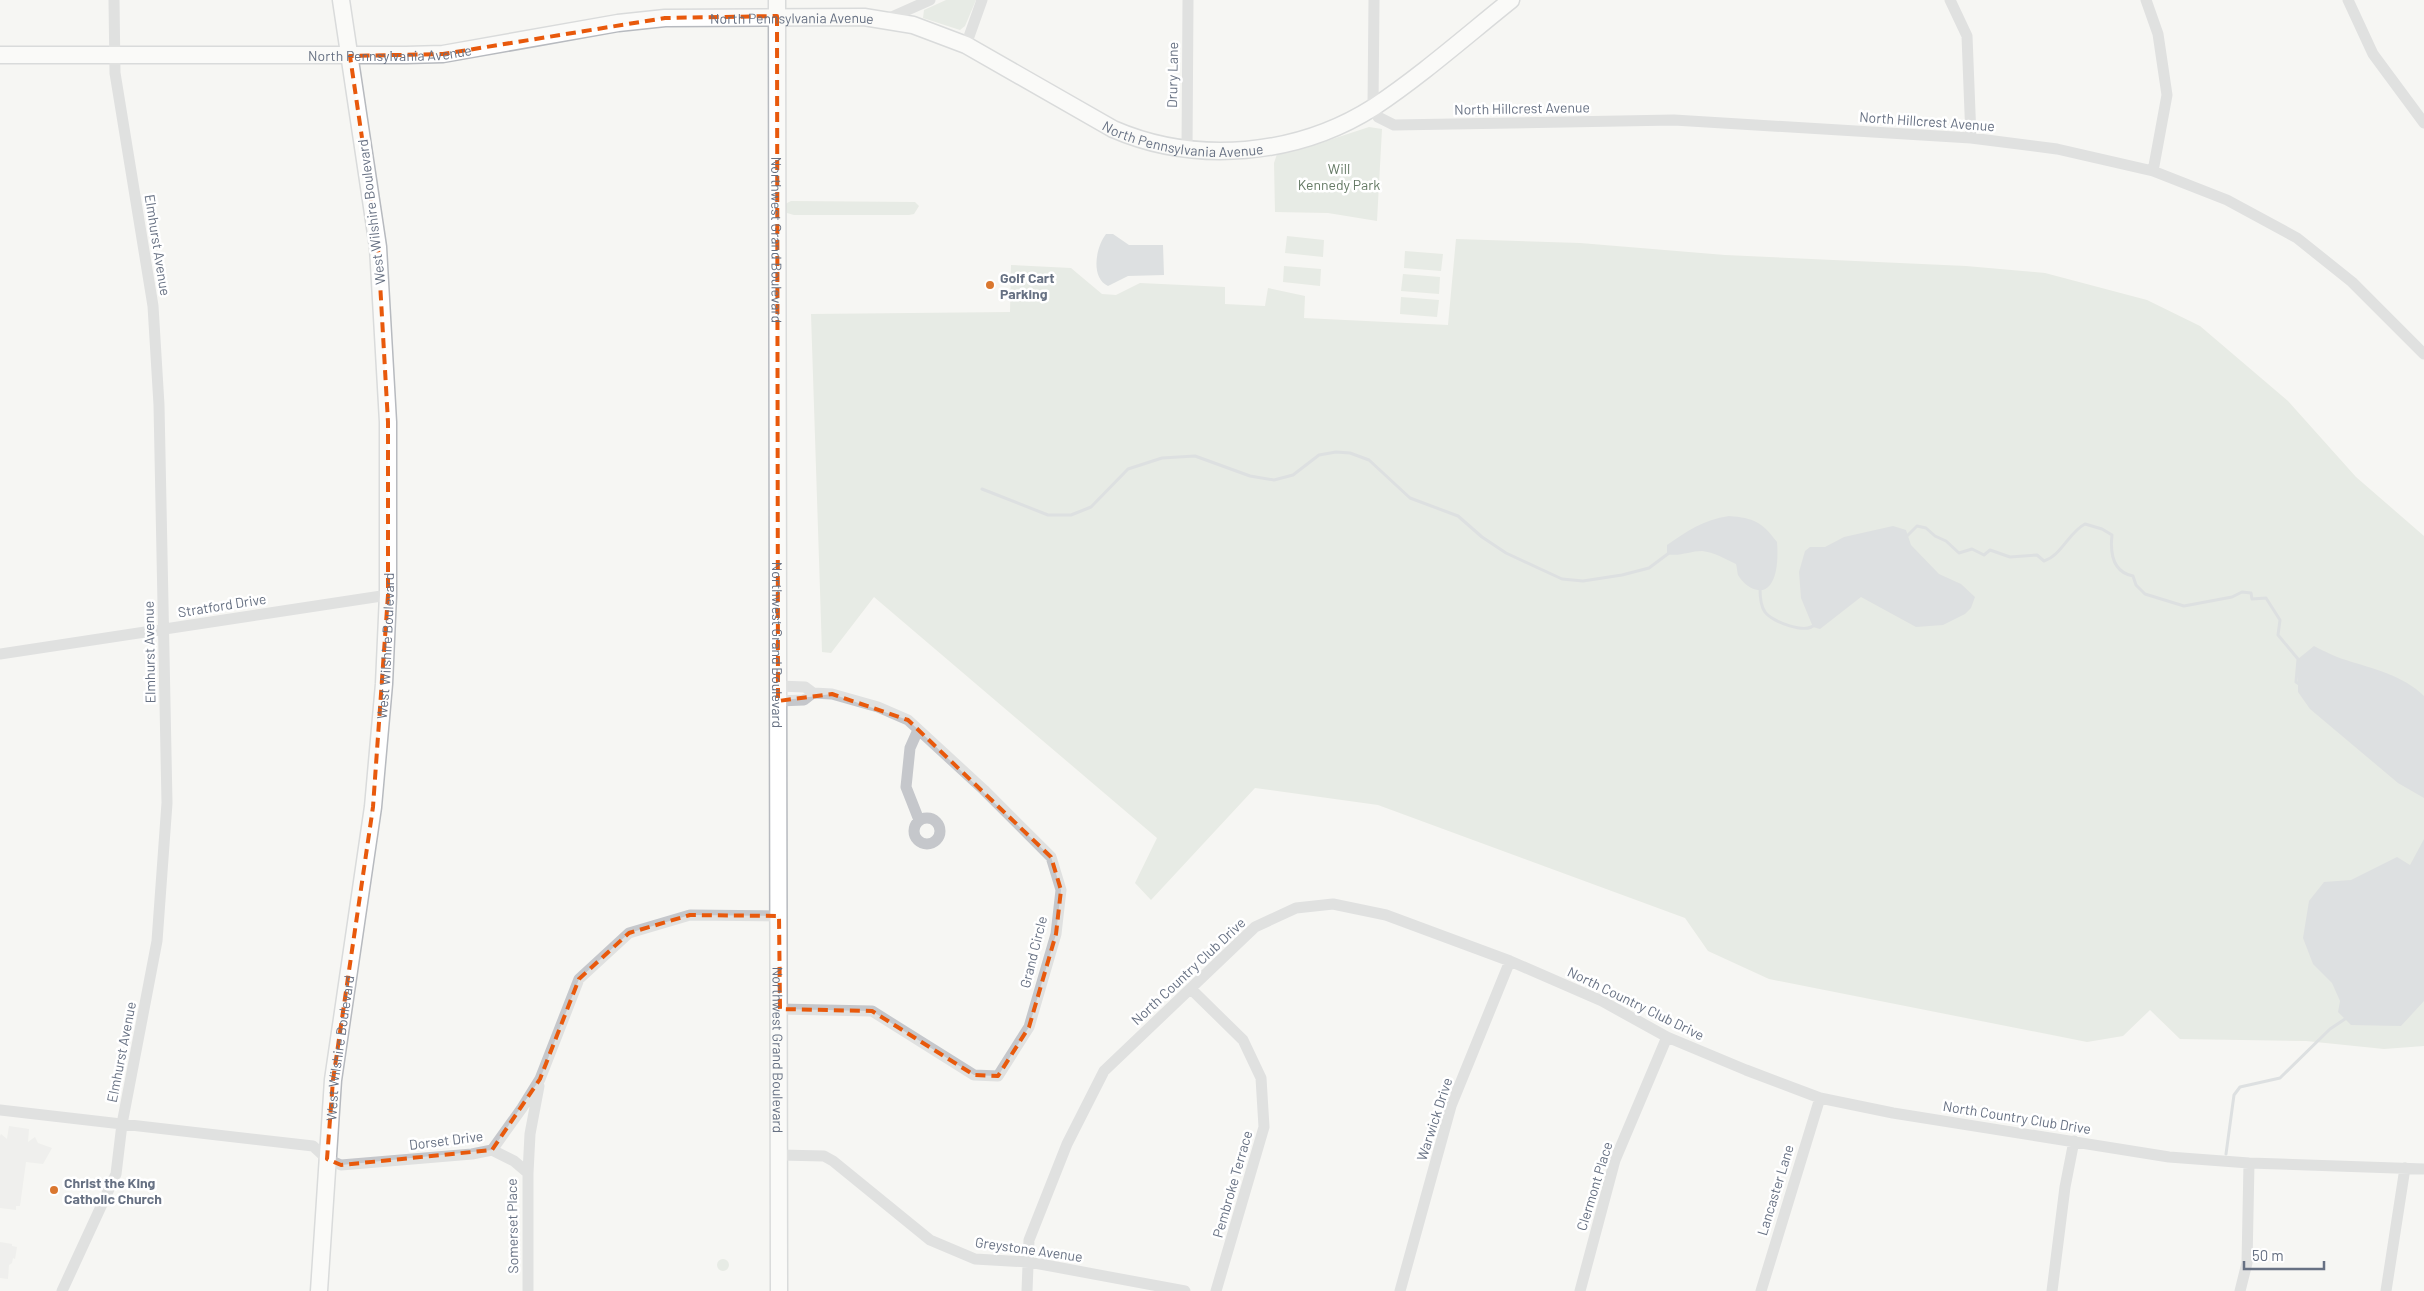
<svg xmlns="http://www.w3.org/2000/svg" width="2424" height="1291" viewBox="0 0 2424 1291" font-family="Barlow,sans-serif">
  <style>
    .built { fill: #e6e7e6 }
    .green { fill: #d6ddd4 }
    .water { fill: #bfc6cc }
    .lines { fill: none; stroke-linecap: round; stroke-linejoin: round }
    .stream { stroke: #bfc6cc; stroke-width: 3 }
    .secondary-casing { stroke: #b7babf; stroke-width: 19 }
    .street { stroke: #c5c7cb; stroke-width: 11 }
    .secondary { stroke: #fff; stroke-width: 16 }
    .marked { fill: none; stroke: #e8590c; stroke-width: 4; stroke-dasharray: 10 6; stroke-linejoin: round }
    .poi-dot { fill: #da772f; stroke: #fff; stroke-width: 2 }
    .labels { text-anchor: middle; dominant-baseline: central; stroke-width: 5; stroke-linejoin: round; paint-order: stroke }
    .street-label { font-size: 14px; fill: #677183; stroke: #fff }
    .park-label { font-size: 14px; fill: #657a65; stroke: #fff }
    .poi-label { font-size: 14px; font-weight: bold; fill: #677183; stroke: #fff; text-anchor: start }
  </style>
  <rect width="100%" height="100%" fill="#f6f6f3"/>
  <path class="built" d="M9,1126L29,1129L28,1142L35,1137L38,1143L52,1148L43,1164L26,1162L20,1206H16V1210L0,1208V1136L1,1134L7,1139Z
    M0,1242L12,1244V1246L17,1247L15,1259L13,1258L12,1263L9,1265L8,1279L0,1278Z"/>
  <path class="green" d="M946,0H976L965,26L960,30L923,18L924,10Z
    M1369,127L1382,129L1377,221L1328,213L1275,212L1274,163L1277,154L1305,148Z
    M791,201L915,202L919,206L914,214L909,215H794L787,213L785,204Z
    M1287,236L1324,240L1323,257L1285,253Z
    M1456,239L1580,243L1725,255L1966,266L2045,273L2147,300L2200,326L2288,401L2356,477L2424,536V1046L2384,1049L2306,1041L2180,1039L2150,1010L2123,1036L2087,1042L1769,979L1708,951L1685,918L1378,805L1255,788L1151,900L1135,883L1157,838L874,597L831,653L822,652L811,314L1010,312L1011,265L1071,268L1102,294L1116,295L1140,283L1225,287V304L1265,306L1268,288L1305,296L1304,318L1448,325Z
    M1405,251L1443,254L1441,271L1404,268Z
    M1284,266L1321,269L1320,286L1283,282Z
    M1403,274L1440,277L1439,294L1401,291Z
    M1401,297L1439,300L1437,317L1400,314Z
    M717 1265a6 6 0 1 1 12 0a6 6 0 1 1-12 0Z"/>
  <path class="water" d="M1106,234H1113L1129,245H1163L1164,275L1128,276L1108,286C1090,277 1096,247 1106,234Z
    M1729,516C1754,518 1762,522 1777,542C1778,554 1778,575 1770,585C1761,597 1744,586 1738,575C1737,572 1737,567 1736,564C1725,559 1714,552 1702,551C1690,551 1679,557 1667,554V545C1687,531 1703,520 1729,516Z
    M1893,526L1906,530L1911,545L1939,574L1961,584L1975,597L1971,608L1965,614L1943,625L1916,627L1861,597L1820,629L1813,627L1801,598L1799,572L1805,551L1810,547H1825L1844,537Z
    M2314,646C2324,651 2335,657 2346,660C2373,669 2403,675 2424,696V798L2398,783L2310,709L2298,692V659Z
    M2424,839V1001L2401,1026L2351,1025L2338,1012L2340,1001L2332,983L2313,964L2303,938L2309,901L2324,882L2351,880L2397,857L2410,865Z"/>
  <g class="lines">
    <path class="stream" d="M982,489L1048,515H1071L1091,507L1128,469L1162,458L1195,456L1250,476L1274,480L1293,475L1319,455L1336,452L1350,453L1369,460L1410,498L1458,516L1482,537L1506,553L1562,579L1583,581L1622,575L1649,568L1669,553
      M1906,537L1917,526L1926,528L1935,536L1946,541L1959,553L1972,549L1984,555L1990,550L2010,557L2037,555L2044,561C2061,556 2069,532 2085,524L2102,529L2112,535C2110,553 2113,572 2133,576L2136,585L2145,594L2184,606L2232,597L2242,592L2251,593L2252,599L2266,598L2280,620L2278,635L2298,659L2296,682L2299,684
      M1760,588C1760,595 1761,607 1765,612C1772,622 1807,635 1815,624
      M2226,1154L2234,1095L2240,1087L2280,1078L2330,1029L2348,1017"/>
    <defs>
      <g id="secondary">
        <path id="s1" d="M777,0L779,1291"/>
        <path id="s2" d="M0,55H406L443,54L618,23L665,18L864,17L913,25L966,45L1113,129C1196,165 1297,156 1374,107C1422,75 1466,36 1511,0"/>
        <path id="s3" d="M319,1291L333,1080L373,807L384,684L388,595V422L378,247L341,0"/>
      </g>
    </defs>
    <use href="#secondary" class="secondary-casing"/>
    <path class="street" d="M1374,0L1373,107L1378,117L1394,125L1674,120L1971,138L2057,149L2153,171L2227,200L2297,238L2352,282L2424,354
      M1950,0L1967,36L1971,138
      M2146,0L2158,34L2167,95L2153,171
      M2348,0L2373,54L2424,123
      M885,20L930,0
      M966,45L982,0
      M1187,150L1188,0
      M0,654L388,595
      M778,686L805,687L813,693
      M778,701L804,700L813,693L832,694L878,707L908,720L984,790L1051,857L1061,890L1056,934L1029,1027L998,1076L974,1075L872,1011L780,1009
      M918,730L910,748L906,787L919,820
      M914 831a13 13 0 1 1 26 0a13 13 0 1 1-26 0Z
      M1191,989L1243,1040L1261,1078L1264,1127L1216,1291
      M0,1110L313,1146L327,1159L341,1165L472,1154L492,1150L522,1108L540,1079L579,979L629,933L690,915L779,916
      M492,1150L514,1161L528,1173V1291
      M780,1155L824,1156L833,1161L930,1240L975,1259L1029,1262L1185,1291
      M528,1173L530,1134L539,1086
      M62,1291L116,1174L122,1124L157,941L167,803L159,405L153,306L115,73L114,0
      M1027,1291L1029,1240L1067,1144L1104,1071L1255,927L1296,908L1333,904L1386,915L1510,961L1602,1001L1667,1037L1746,1070L1820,1098L1893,1113L2169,1157L2249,1163L2424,1169
      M1400,1291L1451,1106L1510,961
      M1580,1291L1615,1160L1667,1037
      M1761,1291L1820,1098
      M2052,1291L2065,1187L2074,1141
      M2240,1291L2247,1263L2249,1163
      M2386,1291L2405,1168"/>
    <use href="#secondary" class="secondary"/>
  </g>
  <path d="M0 0H2424V1291H0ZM777,16L778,701L832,694L908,720L1051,857L1061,890L1056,934L1029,1027L998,1076L974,1075L872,1011L780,1009L779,916L690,915L629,933L579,979L540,1079L492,1150L341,1165L327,1159L333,1080L373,807L388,595V422L378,247L350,56L443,54L665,18Z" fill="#f6f6f3" fill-opacity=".55" fill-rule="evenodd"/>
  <path class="marked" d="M777,16L778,701L832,694L908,720L1051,857L1061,890L1056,934L1029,1027L998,1076L974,1075L872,1011L780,1009L779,916L690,915L629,933L579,979L540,1079L492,1150L341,1165L327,1159L333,1080L373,807L388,595V422L378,247L350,56L443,54L665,18Z"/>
  <g class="poi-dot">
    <circle cx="990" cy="285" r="5"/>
    <circle cx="54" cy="1190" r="5"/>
  </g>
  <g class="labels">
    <g class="street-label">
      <text stroke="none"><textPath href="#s2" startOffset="795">North Pennsylvania Avenue</textPath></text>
      <text stroke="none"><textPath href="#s2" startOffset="390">North Pennsylvania Avenue</textPath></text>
      <text transform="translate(1172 75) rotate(-89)">Drury Lane</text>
      <text transform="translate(1522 108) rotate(-1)">North Hillcrest Avenue</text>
      <text transform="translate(1927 121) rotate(4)">North Hillcrest Avenue</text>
      <text stroke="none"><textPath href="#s2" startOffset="1214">North Pennsylvania Avenue</textPath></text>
      <text transform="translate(371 212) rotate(-97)">West Wilshire Boulevard</text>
      <text stroke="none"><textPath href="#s1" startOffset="240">Northwest Grand Boulevard</textPath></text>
      <text transform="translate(158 245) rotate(81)">Elmhurst Avenue</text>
      <text transform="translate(222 605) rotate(-9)">Stratford Drive</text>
      <text stroke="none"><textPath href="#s3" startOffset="649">West Wilshire Boulevard</textPath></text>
      <text stroke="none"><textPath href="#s1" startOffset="645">Northwest Grand Boulevard</textPath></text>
      <text transform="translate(149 652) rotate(-91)">Elmhurst Avenue</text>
      <text transform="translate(1033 952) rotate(-76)">Grand Circle</text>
      <text transform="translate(1188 971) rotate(-43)">North Country Club Drive</text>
      <text transform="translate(1636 1003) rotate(26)">North Country Club Drive</text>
      <text stroke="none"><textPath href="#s3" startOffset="244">West Wilshire Boulevard</textPath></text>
      <text stroke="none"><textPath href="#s1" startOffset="1050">Northwest Grand Boulevard</textPath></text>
      <text transform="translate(121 1052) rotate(-79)">Elmhurst Avenue</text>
      <text transform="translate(2017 1117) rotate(9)">North Country Club Drive</text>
      <text transform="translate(1434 1119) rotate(-72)">Warwick Drive</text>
      <text transform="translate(446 1140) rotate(-7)">Dorset Drive</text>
      <text transform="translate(1232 1184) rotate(-74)">Pembroke Terrace</text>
      <text transform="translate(1594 1186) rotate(-73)">Clermont Place</text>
      <text transform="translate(1775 1190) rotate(-73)">Lancaster Lane</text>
      <text transform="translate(512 1226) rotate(-91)">Somerset Place</text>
      <text transform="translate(1029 1249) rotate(8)">Greystone Avenue</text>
    </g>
    <g class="park-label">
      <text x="1339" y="168">Will<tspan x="1339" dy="16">Kennedy Park</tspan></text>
    </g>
    <g class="poi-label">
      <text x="1000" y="277">Golf Cart<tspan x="1000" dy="16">Parking</tspan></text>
      <text x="64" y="1182">Christ the King<tspan x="64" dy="16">Catholic Church</tspan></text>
    </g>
  </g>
  <path d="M2244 1261v8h80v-8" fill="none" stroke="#677183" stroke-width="2.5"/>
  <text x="2252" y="1261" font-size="15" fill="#677183" stroke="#ffffff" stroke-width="4" paint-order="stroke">50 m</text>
</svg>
